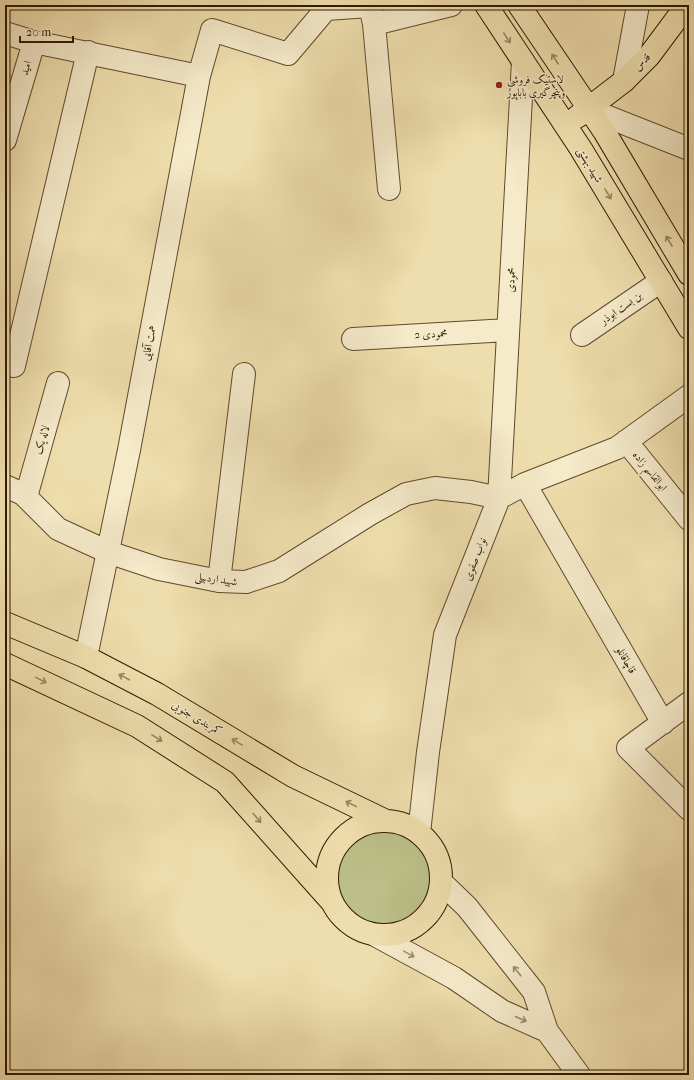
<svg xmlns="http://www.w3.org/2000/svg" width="694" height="1080" viewBox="0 0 694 1080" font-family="'IM FELL French Canon',Amiri,serif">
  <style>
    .green { fill: #bcc088; stroke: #766c44 }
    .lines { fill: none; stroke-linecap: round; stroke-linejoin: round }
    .minor-casing { stroke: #604a2c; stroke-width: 24 }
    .major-casing { stroke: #301901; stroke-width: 24 }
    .minor { stroke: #f5eaca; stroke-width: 22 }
    .major { stroke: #efdead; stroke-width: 22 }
    .oneway { stroke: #998560 }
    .oneway2 { stroke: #9c8c70 }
    .poi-dot { fill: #8f2418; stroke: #f5eaca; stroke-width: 1.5 }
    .labels { text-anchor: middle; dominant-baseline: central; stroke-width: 3; stroke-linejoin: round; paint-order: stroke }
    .street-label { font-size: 11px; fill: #301901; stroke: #f5eaca }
    .poi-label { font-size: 11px; fill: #301901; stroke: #f5eaca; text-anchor: start }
  </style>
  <rect width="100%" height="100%" fill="#efdead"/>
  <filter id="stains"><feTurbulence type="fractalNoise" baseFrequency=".005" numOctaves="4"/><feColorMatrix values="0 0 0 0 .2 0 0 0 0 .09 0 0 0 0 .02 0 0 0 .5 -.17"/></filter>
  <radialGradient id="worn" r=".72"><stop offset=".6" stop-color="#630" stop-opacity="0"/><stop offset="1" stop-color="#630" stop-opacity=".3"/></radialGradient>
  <path class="green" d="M337 878a47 47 0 1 1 94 0a47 47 0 1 1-94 0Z"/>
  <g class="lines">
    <defs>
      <path id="minor" d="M374,24L389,189
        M5,33L34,42L199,76
        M624,81L638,5
        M588,109L689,149
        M5,140L34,42
        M582,335L661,281
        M353,339L508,330
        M14,366L88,52
        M626,441L689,519
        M525,484L663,723
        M5,486L23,494L58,529L108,552L159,569L219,581L246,582L279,571L370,514L406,494L435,488L471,492L499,498L523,61
        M26,497L58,383
        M219,581L244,374
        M86,657L129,450L199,76L212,30L288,54L326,9L370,6L374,24L451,5
        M689,703L628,748L689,809
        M419,833L428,752L445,635L499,498L525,484L617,448L689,396
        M441,882L467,907L534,992L547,1031L579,1075
        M375,935L454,978L502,1011L547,1031"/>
      <path id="major" d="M486,5L581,149L689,328
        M519,5L604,131L689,274
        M577,117L624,81L649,56L687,5
        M5,623L86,657L157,694L293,776L386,821
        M5,664L137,726L225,782L331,901
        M327 878a57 57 0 1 1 114 0a57 57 0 1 1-114 0Z"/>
    </defs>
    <use href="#minor" class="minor-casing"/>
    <use href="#major" class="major-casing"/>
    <use href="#minor" class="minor"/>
    <use href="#major" class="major"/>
  </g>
  <defs><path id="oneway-shaft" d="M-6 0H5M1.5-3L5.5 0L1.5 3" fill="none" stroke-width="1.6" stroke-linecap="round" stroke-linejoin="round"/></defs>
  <g class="oneway">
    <use href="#oneway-shaft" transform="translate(507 38) rotate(57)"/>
    <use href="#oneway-shaft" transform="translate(555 59) rotate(-123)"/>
    <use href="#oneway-shaft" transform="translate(608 194) rotate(59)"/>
    <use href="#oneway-shaft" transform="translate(669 241) rotate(-121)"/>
    <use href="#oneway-shaft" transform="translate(124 677) rotate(-152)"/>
    <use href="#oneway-shaft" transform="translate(41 680) rotate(26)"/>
    <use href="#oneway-shaft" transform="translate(157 738) rotate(32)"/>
    <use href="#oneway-shaft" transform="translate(237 742) rotate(-149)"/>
    <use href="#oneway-shaft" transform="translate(351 804) rotate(-154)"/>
    <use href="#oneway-shaft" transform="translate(257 818) rotate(49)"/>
  </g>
  <g class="oneway2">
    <use href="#oneway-shaft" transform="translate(409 954) rotate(29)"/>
    <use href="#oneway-shaft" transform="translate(517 971) rotate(-129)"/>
    <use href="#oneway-shaft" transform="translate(521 1019) rotate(24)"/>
  </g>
  <circle class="poi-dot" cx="499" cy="85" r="4"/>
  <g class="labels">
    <g class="street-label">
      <text transform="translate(642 62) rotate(-47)">قدس</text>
      <text transform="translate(26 68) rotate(-74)">امید</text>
      <text transform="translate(590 165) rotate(59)">شهید بهشتی</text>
      <text transform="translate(511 280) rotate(-87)">محمودی</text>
      <text transform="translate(621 308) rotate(-35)">بن بست ابوذر</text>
      <text transform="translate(431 334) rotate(-3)">محمودی 2</text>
      <text transform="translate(149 343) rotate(-79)">همت آقایی</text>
      <text transform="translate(42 440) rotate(-74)">لاله یک</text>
      <text transform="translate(650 471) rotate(51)">ابوالقاسم زاده</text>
      <text transform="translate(475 559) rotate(-69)">نواب صفوی</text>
      <text transform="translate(216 579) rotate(8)">شهید اردبیلی</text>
      <text transform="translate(626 660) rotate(60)">قاچاقانلو</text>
      <text transform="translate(197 718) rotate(31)">کمربندی جنوبی</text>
    </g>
    <g class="poi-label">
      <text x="507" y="79">لاستیک فروشی<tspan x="507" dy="13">وپنچرگیری باباپور</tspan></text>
    </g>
  </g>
  <rect width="694" height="1080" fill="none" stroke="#efdead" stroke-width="20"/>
  <rect x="6" y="6" width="682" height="1068" fill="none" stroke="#301901" stroke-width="2"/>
  <rect x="10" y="10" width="674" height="1060" fill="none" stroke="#301901"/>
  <path d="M20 36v6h53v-6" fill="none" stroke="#301901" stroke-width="2"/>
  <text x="26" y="36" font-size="12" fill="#301901" stroke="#f5eaca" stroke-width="3" paint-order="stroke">20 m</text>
  <rect width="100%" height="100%" filter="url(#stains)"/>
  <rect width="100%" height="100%" fill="url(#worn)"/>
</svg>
